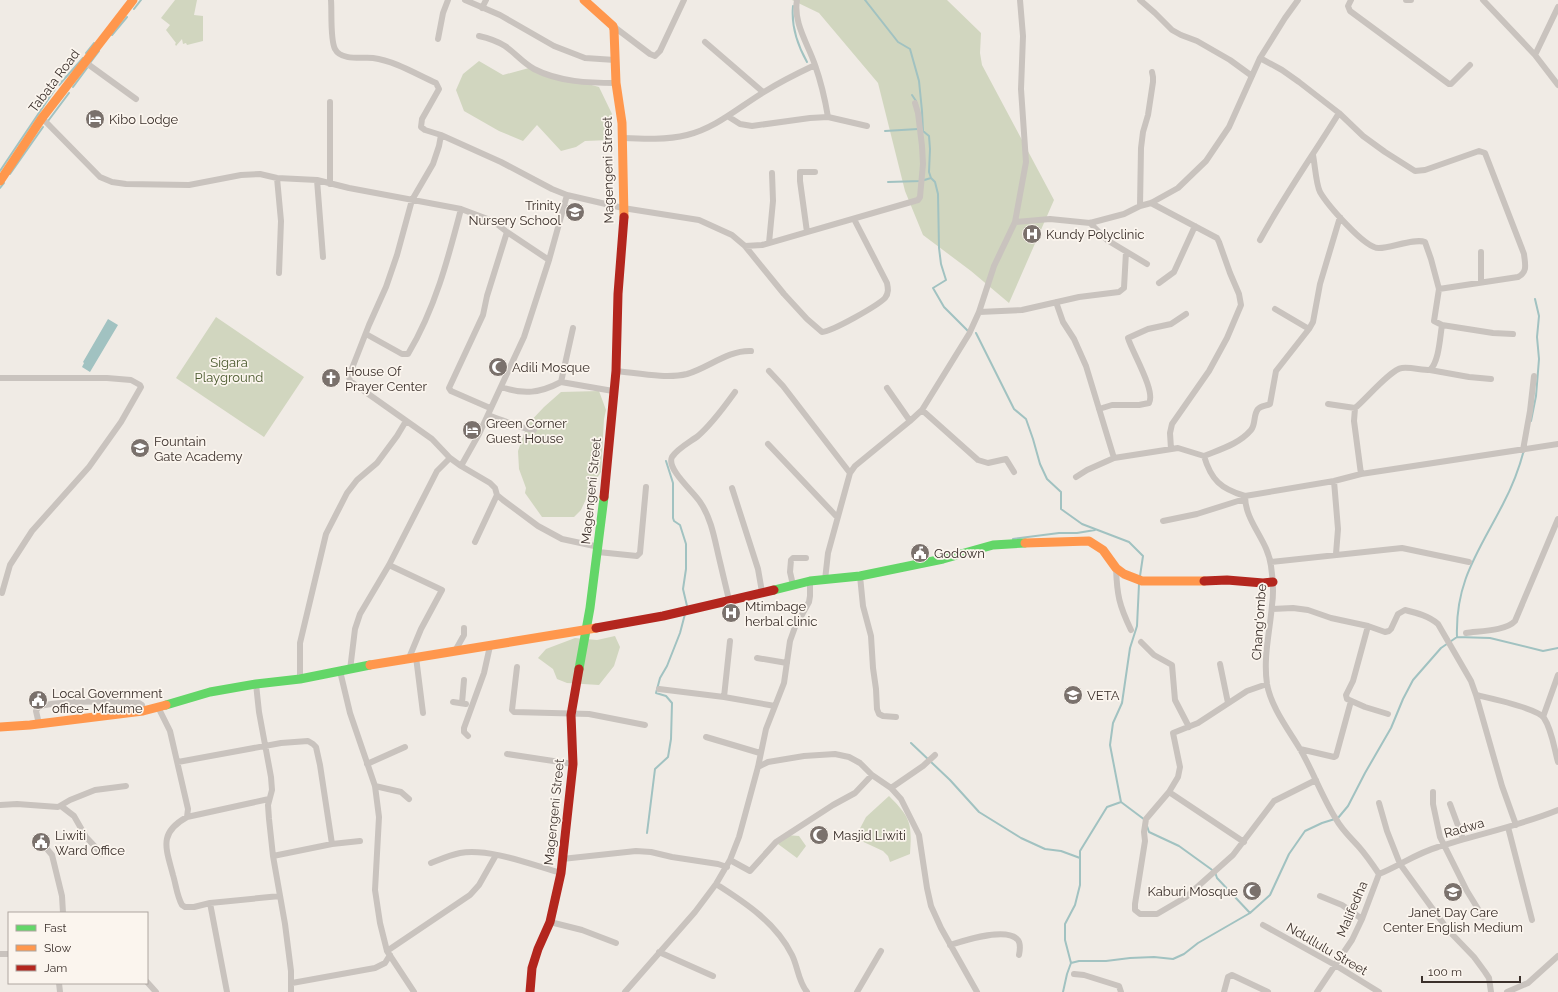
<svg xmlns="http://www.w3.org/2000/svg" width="1558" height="992" viewBox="0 0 1558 992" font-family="Raleway,sans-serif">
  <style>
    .green { fill: #d1d6bf }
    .water { fill: #a1c2c1 }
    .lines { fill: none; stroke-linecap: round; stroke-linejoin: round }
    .stream { stroke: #a1c2c1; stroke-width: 2 }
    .street { stroke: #c9c3be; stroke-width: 6 }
    .fast { stroke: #63d668; stroke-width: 9 }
    .slow { stroke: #ff974d; stroke-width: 9 }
    .jam { stroke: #b3261e; stroke-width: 9 }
    .labels { text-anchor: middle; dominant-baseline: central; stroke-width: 3.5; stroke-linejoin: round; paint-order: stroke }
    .street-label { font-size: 13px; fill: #3b302b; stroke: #fbf5ee }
    .poi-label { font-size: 13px; fill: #3b302b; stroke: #fbf5ee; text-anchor: start }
    .park-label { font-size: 13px; fill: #4a5a2e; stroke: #fbf5ee }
  </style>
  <rect width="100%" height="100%" fill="#f0ebe5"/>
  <path class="green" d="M175,0H197L194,15L203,16V41L187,45L186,43L183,44L182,39L176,46L175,44L176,43L166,30L170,25L161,18Z
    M792,0H947L981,33L980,53L982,65L1054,200L1009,303L971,271L923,235L905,191L878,83L819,13Z
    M479,61L503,75L529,68L599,87L612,114L610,140L585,141L576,147L561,151L537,125L523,141L499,131L464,111L456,90L463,74Z
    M216,317L304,377L264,437L176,378Z
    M599,391L606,410L604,419L601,472L592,486L581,510L574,517H542L525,493L526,488L519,469L518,451L527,425L544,407L561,392Z
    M615,636L620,647L614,666L599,685L567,683L557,679L553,669L538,658L546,649L575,638L597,640Z
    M889,796C911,818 912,823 910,854L890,862L888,856L883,851L855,838L866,817Z
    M786,835L799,836L806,846L797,858L778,844Z"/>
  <path class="water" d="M108,319L118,325L90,372L82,367L84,363L83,362Z"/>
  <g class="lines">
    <path class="stream" d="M865,0L898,42L910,49L919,81L922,111L923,131L929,136L930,149L929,172L931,178L935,182L938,194L939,248L941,264L946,280L933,288L944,307L968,331V332
      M793,6C791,26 797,44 807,62
      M134,9L141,0
      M112,35L127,17
      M86,53L94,43
      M90,63L99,51
      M59,85L83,58
      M73,87L87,68
      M912,95L916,101
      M48,121L69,93
      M885,131L918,129
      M0,171L55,89
      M10,174L43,127
      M888,182L921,181L931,178
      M0,188L4,183
      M976,333L1014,409L1026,419L1033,439L1040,464L1047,479L1061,492V509L1082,524L1129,542L1143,556L1140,576
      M1531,421L1536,396L1539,359L1537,337L1539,316L1535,299
      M666,461L673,483V518L674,521L680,525L686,544V569L683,589L687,606
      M1013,539L1059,533H1077L1095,530
      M1139,584L1137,626L1130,648L1122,703L1113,723L1110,745L1121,802L1145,820
      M1457,637C1455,581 1479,551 1503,504C1512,487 1519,469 1524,450
      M911,743L950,780L979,812L1021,838L1045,849L1061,851L1080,858
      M1147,826L1149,832L1179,846L1215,872L1217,878L1250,913
      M647,833L655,769L668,757L671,739L672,703L666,696L656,693L660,678L667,666L680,633L685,614
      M1071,963L1065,940V924L1075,905L1080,885V851L1107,807L1121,802
      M1063,992L1067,974L1071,963L1079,961H1106L1130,958L1154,957L1173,959L1184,954L1198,943L1250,913L1270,895L1289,854L1305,831L1322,823L1338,818L1348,806L1365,773L1391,728L1403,699L1413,680L1441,648L1457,637L1490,638L1543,651L1558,648"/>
    <path class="street" d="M331,0C332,12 330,40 335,49C341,61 362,57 373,58C395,61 416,74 436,83L439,89L422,119L421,127L425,130L441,135L501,162L552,189L567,195L623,208L699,220L732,235L745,246L784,294L807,319L822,332C833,331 877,306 885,298C889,293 888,288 887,283L854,219
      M465,0L500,15L554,46L585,58L615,60
      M797,0C793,23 808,44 815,65C821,82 825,99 828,117
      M1140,0L1155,13L1172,30L1181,35L1197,41L1230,60L1252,76
      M1351,0L1348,6L1350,11L1449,84H1451L1470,65
      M1406,0H1411
      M1483,0L1535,55L1558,85
      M482,8L486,0
      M613,26L650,54L655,56L660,51L684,0
      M479,36C488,38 497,41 505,46C515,53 523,63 534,69C559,82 589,83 616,83
      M438,39L443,13L448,0
      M705,42L763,92
      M1535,55L1558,7
      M1260,58L1282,70L1299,82L1339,113L1363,136L1385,152L1415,171L1425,170L1479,151L1485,153L1524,254C1525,264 1528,272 1518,277L1439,289
      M85,62L136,99
      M729,117L740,124L752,126L810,118L828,117L867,126
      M42,118L100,177L112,182L126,184L189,185L241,175L260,174L277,178L317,180L349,188L461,209L493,221L507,232L549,260
      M441,135L439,146L433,164L412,200L397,255L386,287L369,325L349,376L350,381L432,439L450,458L461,466L490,483L495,488L497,495L503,500L538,526L562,539L599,547
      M623,138C643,139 667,140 687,135C716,128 739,107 764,92C780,82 798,73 815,65
      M1313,155C1315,165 1316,184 1320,192C1327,204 1365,249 1379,248C1391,248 1415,238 1425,242L1431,259L1439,289L1434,321L1442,325C1440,337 1439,362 1430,370C1421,370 1411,367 1402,368C1391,369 1365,400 1355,408L1354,421L1361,474
      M277,178L281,221L279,273
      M317,180L323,257
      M330,184V102
      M1151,203L1217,238L1219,242L1230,273L1239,294L1241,305L1227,338L1209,371L1172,424L1170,433L1171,449
      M1140,206L1141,148L1143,132L1148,115L1153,82V77L1152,72
      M1015,222L1050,219L1090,223L1124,214L1140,206L1151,203L1178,188L1206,161L1229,127L1260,58L1285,18L1298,0
      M1090,223L1107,240L1147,264
      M807,232L800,181V172H815
      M1260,240C1284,196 1313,155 1339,113
      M769,243L773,201L772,173
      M745,246L762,245L918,200L920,197L923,164L922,146L918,113L915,103
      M1481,252V282
      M1159,283L1174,272L1195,226
      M1056,302L1063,322L1074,339L1086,366L1114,458
      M1275,309L1309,329
      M979,312L1022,310L1079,297L1119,292L1124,288L1126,252
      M1442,325L1493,333L1513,334
      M366,334L402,354H408C435,309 448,259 461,209
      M1430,370L1469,377L1491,379
      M616,371C637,373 666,379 687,374C708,368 728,350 751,351
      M769,371L783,386L850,473
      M0,378H107L131,380L140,385L141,387L121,422L89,467L32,531L10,565L2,593
      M561,382L613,391
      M501,387C524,395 540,393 561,382L573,328
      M887,388L910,421
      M1328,404L1355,408
      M490,408L451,391L449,388L483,315L487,296L507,232
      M1099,409L1112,405H1139L1149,403C1156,391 1132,352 1128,338L1148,329L1171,324L1186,314
      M922,410L978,460L988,463L1006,459L1014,472
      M488,415C503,420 518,428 534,430
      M768,444L837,517
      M1523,450L1530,411L1534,376
      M1204,456C1221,449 1239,444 1251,430C1256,424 1253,415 1258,409C1261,406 1266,406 1270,404L1276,371L1309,329L1313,322L1320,284L1340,217
      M461,466L479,434L524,337L549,260L567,195
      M1076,477L1087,470L1114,458L1178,448L1204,456C1211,480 1221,489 1245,496
      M1334,481L1338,529L1336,554
      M732,488L758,569L762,592
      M1163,521L1197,514L1238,501H1245
      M475,542L497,495
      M598,552L637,556L640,553L646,487
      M1271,562L1402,548L1469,562
      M389,565L442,590L421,629L409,658
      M1116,568C1117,595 1119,605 1131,630
      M860,576L863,606L871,636L873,668L876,689L877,709L879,714L883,716L896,717
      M825,580L828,553L850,473L855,466L910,421L922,410L969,334L979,312L994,266L1015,222L1026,162L1021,89L1023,36L1020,0
      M793,585L790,572L791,560L793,558H806
      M729,600C726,587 723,575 720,562C715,542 712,519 700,502C694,492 666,469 672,457C678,448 690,442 698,436C713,423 724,407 735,392
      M1272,609L1293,608L1308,610L1331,618L1368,626L1385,632L1389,631L1391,629L1398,614L1405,610C1417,613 1429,616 1438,624L1471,681L1476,695L1502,786L1516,825
      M1368,626L1353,681L1346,695L1347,699L1365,707L1388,714
      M1466,633C1479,631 1506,631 1515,621L1558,519
      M1141,642L1154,655L1172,665L1175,700L1189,727
      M455,651L464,635V628
      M416,657L423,713
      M757,658L787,663
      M1220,664L1228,703
      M517,667L512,710L514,712L589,714L645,725
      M350,670L355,629L360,614L389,565L437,471L450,458
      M340,671L350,713L375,786L379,817L375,890L380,923L387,951L414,992
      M300,679V643L326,534L347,493L357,480L377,463L397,436L406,421
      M256,684L259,712L271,777L272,790L268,805L269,819L273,856L285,924L291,971V992
      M1267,684L1247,691L1198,723L1173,733L1180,767L1178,777L1169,792L1146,819L1144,832L1145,841L1135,904V910L1140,914H1157L1186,897L1233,855L1274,801L1316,780
      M659,689L724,697L775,706
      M1476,695C1489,698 1537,708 1544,718C1552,730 1554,748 1558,762
      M724,697L730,641
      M453,702L466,704
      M462,703L464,680
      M158,707L170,731L188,809L187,817C158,833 166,848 173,875C176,885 177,896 182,905L185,907H194L210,903L280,896
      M1543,717L1558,675
      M39,724L36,711L39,706C71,700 106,701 139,703L142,705L143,711
      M468,736L464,732V728L484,673L490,646
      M706,737L760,753
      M1300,749L1334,757L1336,756L1351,701
      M507,754L573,764
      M178,762L281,743L308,741L313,744L316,747L320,765L332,844
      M367,764L405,747
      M758,767L768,762L804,756L835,754L849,757L860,763L872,775L891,788L901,799L919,835L927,888L931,906L941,928L977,992
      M375,786L401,792L409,799
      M891,788L923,766L935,755
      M1169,792L1244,842
      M1433,792V804L1440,837L1467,891L1483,917
      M1379,803L1387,831L1400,864L1448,930L1474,957L1485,972L1489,978L1491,992
      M1450,804L1463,839
      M0,805L17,804L58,807L70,800L95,790L126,786
      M61,806L74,816L86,837L102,854
      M187,817L269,799
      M1508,827L1532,920
      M42,843L52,855L62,896L63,913
      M273,856L332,844L360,841
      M562,859L636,851L651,852L672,857L718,864L727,867
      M730,860L750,871L776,842L833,805L855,793L872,775
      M431,863C441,859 450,855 460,853C490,848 532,865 561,873
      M1379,874C1373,865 1366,855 1359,847C1351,838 1342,830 1336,819C1322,797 1313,771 1300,749C1288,729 1271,707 1267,684C1263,657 1270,631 1272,605C1274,592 1273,579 1271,566C1268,540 1245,522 1245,496L1334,481L1361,474L1558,444
      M1379,874C1399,866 1417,853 1438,847C1478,834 1519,826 1558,810
      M716,884C746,903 776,923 792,955C798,967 798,981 807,992
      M1320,896L1342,905L1362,919
      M210,903L227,992
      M550,922L582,930L616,943
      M1263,925L1335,965L1379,992
      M950,945C963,941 1007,926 1018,940C1021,944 1020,950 1019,955
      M387,951L470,895L479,885L496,855
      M659,952L713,976
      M0,954H9
      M1074,974L1084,975L1119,986L1121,992
      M147,982L156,992
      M59,983L60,992
      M292,983L375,968L385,963L390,955
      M625,992L695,912L716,884L730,860L739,837L758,767L766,729L784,683L790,641L795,627L809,602L810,596V581
      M857,992L881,951
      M1224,992L1228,977L1232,975L1268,992
      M1317,992L1352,940L1362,919L1379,874
      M1507,992L1528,983L1558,956"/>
    <path class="fast" d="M774,590L810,581L860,576L943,559L993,545L1025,543
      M579,669L590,608L604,497
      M166,705L210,692L256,684L300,679L370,665"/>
    <path class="slow" d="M584,0L613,26L614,30L616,83L622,123L624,217
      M0,181L42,118L133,0
      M1025,543L1089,541L1103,550L1116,568L1124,574L1142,581H1204
      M370,665L596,628
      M0,727L30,725L143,711L166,705"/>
    <path class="jam" d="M604,497L616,371L618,294L624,217
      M1204,581L1227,580L1263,583L1273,582
      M596,628L663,616L774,590
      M530,992L532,968L538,949L550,922L561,873L573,764L571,715L579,669"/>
  </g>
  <defs>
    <symbol id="hotel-disc" viewBox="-11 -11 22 22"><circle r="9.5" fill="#7a716c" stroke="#fbf5ee"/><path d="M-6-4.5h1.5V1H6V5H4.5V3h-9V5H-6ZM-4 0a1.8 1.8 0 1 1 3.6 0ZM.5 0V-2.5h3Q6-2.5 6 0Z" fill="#fff"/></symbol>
    <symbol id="school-disc" viewBox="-11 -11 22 22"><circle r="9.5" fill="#7a716c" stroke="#fbf5ee"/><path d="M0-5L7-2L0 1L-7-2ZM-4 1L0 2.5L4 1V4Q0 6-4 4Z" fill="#fff"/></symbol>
    <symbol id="hospital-disc" viewBox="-11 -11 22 22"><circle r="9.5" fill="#7a716c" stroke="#fbf5ee"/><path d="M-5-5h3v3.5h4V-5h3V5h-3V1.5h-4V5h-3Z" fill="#fff"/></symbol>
    <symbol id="mosque-disc" viewBox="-11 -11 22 22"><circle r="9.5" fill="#7a716c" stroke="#fbf5ee"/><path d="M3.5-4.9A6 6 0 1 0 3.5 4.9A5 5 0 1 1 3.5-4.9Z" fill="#fff"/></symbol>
    <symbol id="church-disc" viewBox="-11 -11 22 22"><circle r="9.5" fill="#7a716c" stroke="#fbf5ee"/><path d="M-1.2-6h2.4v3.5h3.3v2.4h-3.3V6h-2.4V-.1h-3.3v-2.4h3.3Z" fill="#fff"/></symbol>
    <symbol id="civic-disc" viewBox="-11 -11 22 22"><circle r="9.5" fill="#7a716c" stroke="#fbf5ee"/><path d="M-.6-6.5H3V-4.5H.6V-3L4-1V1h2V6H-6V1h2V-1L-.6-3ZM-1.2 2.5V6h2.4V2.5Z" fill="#fff"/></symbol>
    <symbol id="university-disc" viewBox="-11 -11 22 22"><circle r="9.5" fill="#7a716c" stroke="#fbf5ee"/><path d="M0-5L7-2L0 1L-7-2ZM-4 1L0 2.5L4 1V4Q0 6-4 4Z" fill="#fff"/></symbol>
  </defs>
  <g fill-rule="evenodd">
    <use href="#hotel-disc" x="84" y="108" width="22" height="22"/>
    <use href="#school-disc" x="564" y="201" width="22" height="22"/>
    <use href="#hospital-disc" x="1021" y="223" width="22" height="22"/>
    <use href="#mosque-disc" x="487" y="356" width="22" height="22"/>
    <use href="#church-disc" x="320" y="367" width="22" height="22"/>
    <use href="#hotel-disc" x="461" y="419" width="22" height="22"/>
    <use href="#school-disc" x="129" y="437" width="22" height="22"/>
    <use href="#civic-disc" x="909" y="542" width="22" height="22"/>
    <use href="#hospital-disc" x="720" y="602" width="22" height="22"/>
    <use href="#university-disc" x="1062" y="684" width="22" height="22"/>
    <use href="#civic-disc" x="27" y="689" width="22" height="22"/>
    <use href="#mosque-disc" x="808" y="824" width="22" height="22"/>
    <use href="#civic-disc" x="30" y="831" width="22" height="22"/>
    <use href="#mosque-disc" x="1241" y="880" width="22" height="22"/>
    <use href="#school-disc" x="1442" y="881" width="22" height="22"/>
  </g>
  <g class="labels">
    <g class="street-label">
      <text transform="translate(54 81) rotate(-53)">Tabata Road</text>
      <text transform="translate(608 170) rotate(-91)">Magengeni Street</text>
      <text transform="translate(591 491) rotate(-84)">Magengeni Street</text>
      <text transform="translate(1259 622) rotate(-86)">Chang'ombe</text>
      <text transform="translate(554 812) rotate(-84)">Magengeni Street</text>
      <text transform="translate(1464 828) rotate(-16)">Radwa</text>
      <text transform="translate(1352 909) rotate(-67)">Malifedha</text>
      <text transform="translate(1327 949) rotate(30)">Ndullulu Street</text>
    </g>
    <g class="poi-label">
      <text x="109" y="119">Kibo Lodge</text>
      <text x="561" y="205" text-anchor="end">Trinity<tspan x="561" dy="15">Nursery School</tspan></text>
      <text x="1046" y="234">Kundy Polyclinic</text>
      <text x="512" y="367">Adili Mosque</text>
      <text x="345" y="371">House Of<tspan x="345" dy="15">Prayer Center</tspan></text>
      <text x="486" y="423">Green Corner<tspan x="486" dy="15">Guest House</tspan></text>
      <text x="154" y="441">Fountain<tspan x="154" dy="15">Gate Academy</tspan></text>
      <text x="934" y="553">Godown</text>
      <text x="745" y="606">Mtimbage<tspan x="745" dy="15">herbal clinic</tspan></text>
      <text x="52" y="693">Local Government<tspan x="52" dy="15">office- Mfaume</tspan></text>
      <text x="1087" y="695">VETA</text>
      <text x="55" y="835">Liwiti<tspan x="55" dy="15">Ward Office</tspan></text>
      <text x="833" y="835">Masjid Liwiti</text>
      <text x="1238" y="891" text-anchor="end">Kaburi Mosque</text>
      <text x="1453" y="912" text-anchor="middle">Janet Day Care<tspan x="1453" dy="15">Center English Medium</tspan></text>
    </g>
    <g class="park-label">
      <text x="229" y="362">Sigara<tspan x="229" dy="15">Playground</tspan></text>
    </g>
  </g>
  <rect x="8" y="912" width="140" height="72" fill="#fbf5ee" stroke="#aea6a0"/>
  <rect x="16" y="925" width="20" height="6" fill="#63d668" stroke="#aea6a0"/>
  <text x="44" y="932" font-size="12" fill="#3b302b">Fast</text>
  <rect x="16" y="945" width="20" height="6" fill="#ff974d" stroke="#aea6a0"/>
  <text x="44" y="952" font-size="12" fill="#3b302b">Slow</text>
  <rect x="16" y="965" width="20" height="6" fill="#b3261e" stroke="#aea6a0"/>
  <text x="44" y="972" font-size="12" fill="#3b302b">Jam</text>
  <path d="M1422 976v6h98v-6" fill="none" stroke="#3b302b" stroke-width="2"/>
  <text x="1428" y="976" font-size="12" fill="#3b302b" stroke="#fbf5ee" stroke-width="3" paint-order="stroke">100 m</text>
</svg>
